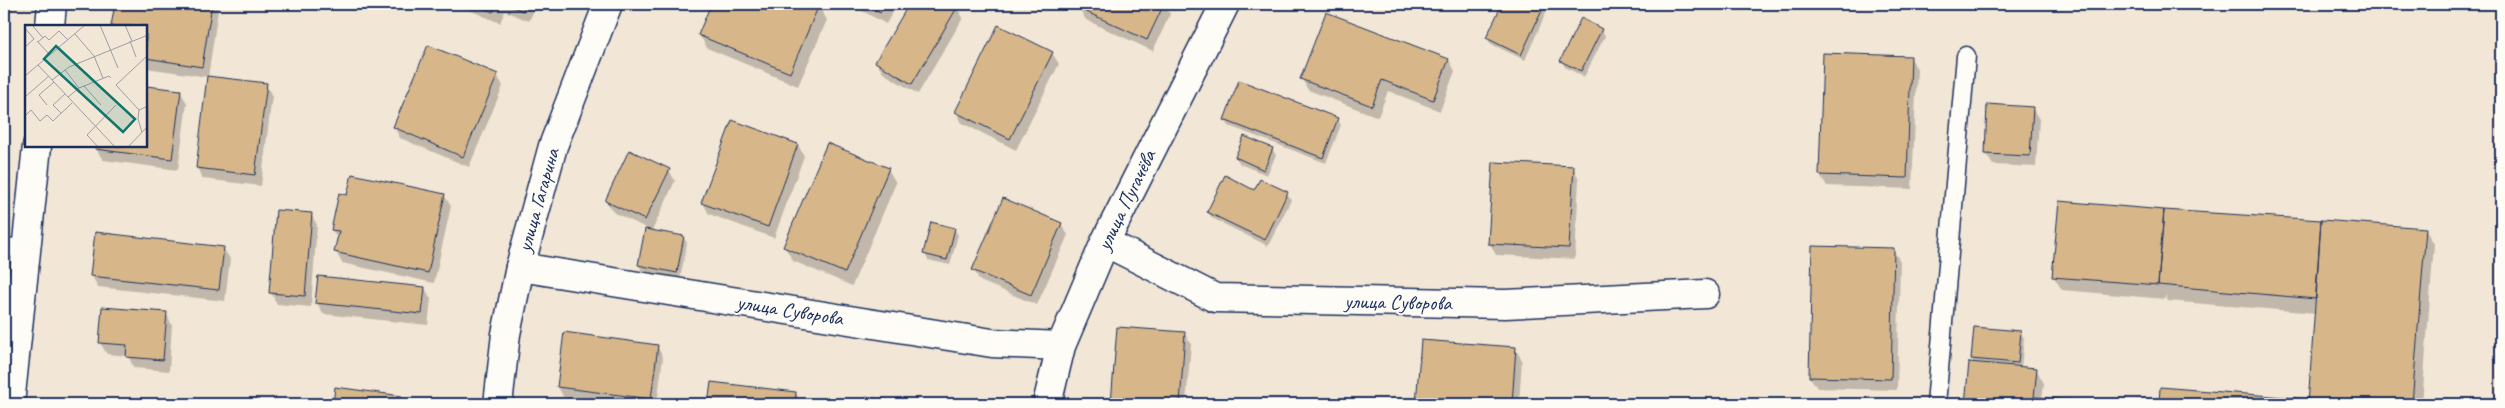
<svg xmlns="http://www.w3.org/2000/svg" width="2505" height="408" viewBox="0 0 2505 408" font-family="Caveat,sans-serif">
  <style>
    .shadow { fill: #0003 }
    .building { fill: #d7b78a; stroke: #1b2f5e }
    .lines { fill: none; stroke-linecap: round; stroke-linejoin: round }
    .lane-casing { stroke: #1b2f5e; stroke-width: 21 }
    .street-casing { stroke: #1b2f5e; stroke-width: 31 }
    .secondary-casing { stroke: #1b2f5e; stroke-width: 31 }
    .lane { stroke: #fdfcf7; stroke-width: 18 }
    .street { stroke: #fdfcf7; stroke-width: 28 }
    .secondary { stroke: #fdfcf7; stroke-width: 28 }
    .labels { text-anchor: middle; dominant-baseline: central; stroke-width: 4; stroke-linejoin: round; paint-order: stroke }
    .street-label { font-size: 21px; fill: #1b2f5e; stroke: #fdfcf7 }
    .inset-road { fill: none; stroke: #9c9da6; stroke-width: 1 }
    .view { fill: #0f766e; fill-opacity: 0.15; stroke: #0f766e; stroke-width: 2.5 }
    .inset-edge { fill: none; stroke: #1b2f5e; stroke-width: 2.5 }
  </style>
  <rect width="100%" height="100%" fill="#f2e7d6"/>
  <filter id="ink" filterUnits="userSpaceOnUse"><feTurbulence type="fractalNoise" baseFrequency=".02" numOctaves="2"/><feDisplacementMap in="SourceGraphic" scale="10" xChannelSelector="R" yChannelSelector="G"/><feConvolveMatrix kernelMatrix="1 2 1 2 8 2 1 2 1" color-interpolation-filters="sRGB"/></filter>
  <g filter="url(#ink)">
    <path class="shadow" d="M116,4H219L208,77L146,68V26H113Z
      M455,4H537L529,21L505,11L500,23Z
      M712,4H814L819,6L827,20L798,86L707,48L699,34Z
      M856,4H897L886,24L859,9Z
      M911,4H951L957,7L963,18L918,94L883,73L876,62Z
      M1081,4H1164L1170,14L1153,51L1086,20L1079,8Z
      M1503,4H1548L1549,6L1525,60L1491,44L1487,38Z
      M1327,13L1449,60L1455,71L1440,111L1388,91L1378,117L1308,90L1302,79Z
      M1601,30L1605,36L1584,77L1565,67L1561,60Z
      M1052,53L1059,64L1016,150L962,123L956,112Z
      M1911,58L1917,69L1912,189L1827,186L1820,175Z
      M497,75L503,86L469,167L400,138L394,127Z
      M266,85L272,96L261,186L203,179L197,168Z
      M180,91L187,103L178,170L103,160L96,149L146,146Z
      M2032,108L2039,119L2036,167L1993,165L1986,154Z
      M1337,119L1341,125L1326,163L1229,126L1225,120Z
      M798,145L804,156L774,238L709,214L703,203Z
      M1272,149L1276,155L1267,175L1240,164L1236,157Z
      M1573,167L1579,179L1575,259L1496,255L1490,244Z
      M888,169L896,183L852,286L793,261L785,247Z
      M669,170L675,181L652,231L683,237L687,243L680,279L642,271L639,265L646,228L613,212L606,201Z
      M1255,191L1287,193L1291,200L1268,246L1212,218L1208,212Z
      M444,195L451,206L434,283L342,263L336,252L338,240L332,230L348,196Z
      M311,214L317,225L311,307L277,304L271,293Z
      M1061,224L1068,235L1037,305L980,281L973,269Z
      M954,229L958,235L950,265L928,260L925,254Z
      M2425,229L2434,244L2422,404H2160L2161,388L2307,400L2309,404L2316,313L2168,301L2165,295V299L2062,290L2054,277Z
      M223,248L230,259L225,301L98,287L92,276Z
      M1893,250L1900,261L1897,390L1817,388L1810,377Z
      M425,288L431,299L428,325L323,314L317,303Z
      M166,313L172,325L169,371L134,368L128,356L107,354L100,343Z
      M1975,328L2020,332L2024,338L2021,368L2036,369L2044,383L2042,399L2106,404H1966L1970,363L1974,364L1972,359Z
      M1184,333L1191,344L1186,404H1112Z
      M1422,342L1515,348L1522,360L1519,404H1417Z
      M657,346L663,357L657,404H615L564,398L558,387Z
      M712,383L796,393L802,404H710Z
      M336,389L401,397L406,404H335Z"/>
    <path class="building" d="M115,4H212L202,67L146,58V26H111Z
      M474,4H497L493,12Z
      M506,4H526L523,11Z
      M711,4H817L819,5L790,73L698,35Z
      M862,4H885L880,13Z
      M909,4H954L958,6L912,84L875,62Z
      M1080,4H1164L1147,40L1078,8Z
      M1502,4H1545L1521,55L1486,38Z
      M1326,12L1449,59L1433,100L1382,80L1372,106L1300,79Z
      M1581,18L1602,29L1581,71L1560,61Z
      M998,25L1053,52L1010,139L955,112Z
      M428,45L498,74L463,157L393,127Z
      M1823,53L1911,56L1907,178L1819,175Z
      M207,76L267,83L255,175L196,168Z
      M1239,80L1338,118L1323,158L1224,120Z
      M146,86L181,90L172,159L95,149L96,146H146Z
      M1987,104L2033,107L2030,156L1985,154Z
      M732,120L798,144L768,227L701,203Z
      M1244,136L1273,148L1264,170L1235,157Z
      M827,143L889,168L845,273L783,247Z
      M629,150L670,169L645,220L605,201Z
      M1493,162L1574,166L1569,248L1488,244Z
      M352,174L445,194L428,273L334,252L339,231L331,230L339,193L347,195Z
      M1225,175L1254,190L1260,179L1288,192L1265,240L1207,212Z
      M1003,198L1062,223L1031,295L972,270Z
      M2059,201L2164,210L2158,285L2052,277Z
      M276,210L312,213L305,296L269,293Z
      M2164,210L2321,220L2316,299L2158,285Z
      M2321,220L2426,228L2412,404H2308Z
      M931,222L955,228L947,260L923,254Z
      M645,229L684,236L677,273L638,265Z
      M95,232L224,247L219,290L90,276Z
      M1812,246L1894,248L1891,379L1809,377Z
      M318,276L425,287L422,314L315,303Z
      M102,307L167,312L163,360L126,357L127,345L99,343Z
      M1117,327L1185,332L1180,404H1111Z
      M1974,327L2021,331L2018,363L1971,359Z
      M564,332L658,345L651,399L557,387Z
      M1421,340L1516,347L1512,404H1416Z
      M1969,362L2037,368L2034,397L2117,404H1965Z
      M711,382L796,392L795,404H708Z
      M335,387L402,396L401,403L408,404H333Z
      M2160,387L2308,399V404H2159Z
      M866,397L908,403V404H865Z"/>
    <g class="lines">
      <defs>
        <path id="lane" d="M4,247L27,249
          M1936,404L1966,56"/>
        <path id="street" d="M1105,242L1215,298L1505,304L1705,294
          M520,267L992,343L1061,346
          M1047,404L1061,346L1105,242L1225,4"/>
        <path id="secondary" d="M50,26L52,4
          M10,404L37,146
          M498,404L506,334L520,267L553,146L608,4"/>
      </defs>
      <use href="#lane" class="lane-casing"/>
      <use href="#street" class="street-casing"/>
      <use href="#secondary" class="secondary-casing"/>
      <use href="#lane" class="lane"/>
      <use href="#street" class="street"/>
      <use href="#secondary" class="secondary"/>
    </g>
  </g>
  <g class="labels">
    <g class="street-label">
      <text transform="translate(538 200) rotate(-74)">улица Гагарина</text>
      <text transform="translate(1126 200) rotate(-64)">улица Пугачёва</text>
      <text transform="translate(1398 302) rotate(1)">улица Суворова</text>
      <text transform="translate(790 310) rotate(9)">улица Суворова</text>
    </g>
  </g>
  <g transform="translate(25 25)">
    <rect width="122" height="122" fill="#f2e7d6"/>
    <path class="inset-road" d="M7,0L18,13M75,0L93,43M100,0L107,16M0,3L9,14L0,22M50,9L69,31L78,53M12,16L25,30M105,16L111,32M13,17L20,11L24,15L34,6L43,15M123,30L91,60L114,85L123,81M13,40L91,123M40,45L54,63M0,51L60,0M27,55L44,42L123,10M59,61L76,80M0,72L24,51M43,72L54,63L84,51L86,53M22,80L14,70L29,57M114,85L113,94L117,107M36,88L28,80L40,69M0,91L6,85L15,96L22,90L28,96L47,78M74,123L62,110L91,80M102,123L123,101"/>
    <path class="view" d="M31,21L110,94L98,107L19,34Z"/>
    <rect width="122" height="122" class="inset-edge"/>
  </g>
  <rect width="2505" height="408" fill="none" stroke="#fdfcf7" stroke-width="20"/>
  <rect x="10" y="10" width="2485" height="388" fill="none" stroke="#1b2f5e" stroke-width="2" filter="url(#ink)"/>
</svg>
